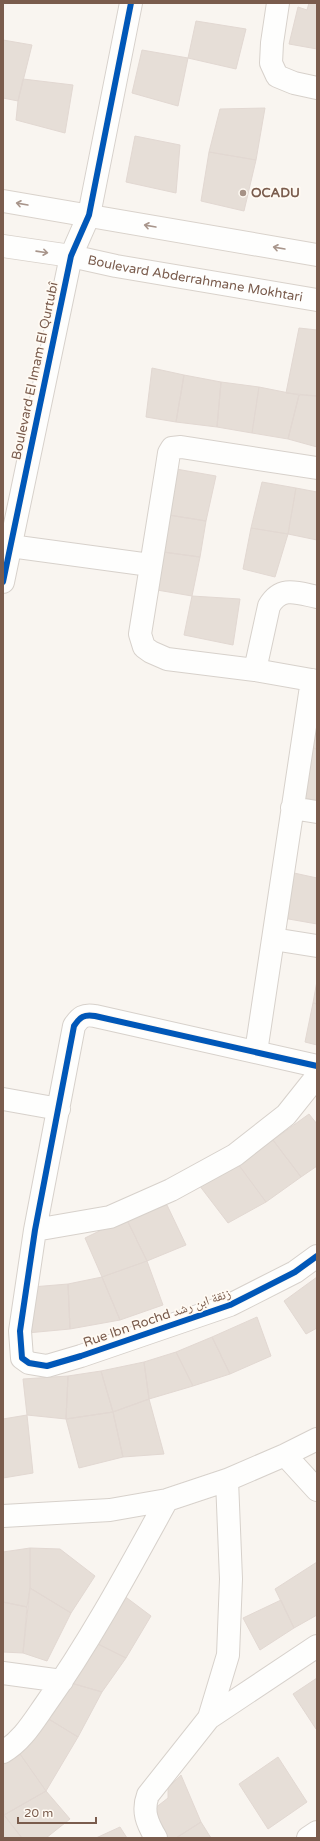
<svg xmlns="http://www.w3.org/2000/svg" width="320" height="1841" viewBox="0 0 320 1841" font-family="'Varela Round','Noto Naskh Arabic',sans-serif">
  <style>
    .building { fill: #e6ded7; stroke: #e2d8d2 }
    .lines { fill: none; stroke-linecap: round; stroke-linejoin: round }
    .minor-casing { stroke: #d7d1cb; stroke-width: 24 }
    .tertiary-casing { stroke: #d7d1cb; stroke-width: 24 }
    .secondary-casing { stroke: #d9d2cb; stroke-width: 24 }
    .minor { stroke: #fefefd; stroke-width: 22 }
    .tertiary { stroke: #fefefd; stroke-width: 22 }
    .secondary { stroke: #fefefd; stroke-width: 22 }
    .cycleway-casing { stroke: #fffaf3; stroke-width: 8 }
    .cycleway { stroke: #0057b8; stroke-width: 6 }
    .oneway { stroke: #a8958b }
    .poi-dot { fill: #a69286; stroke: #fffaf3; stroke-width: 1.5 }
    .labels { text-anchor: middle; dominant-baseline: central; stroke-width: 3.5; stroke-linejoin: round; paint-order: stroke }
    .poi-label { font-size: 13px; font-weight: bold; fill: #7a5c4d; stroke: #fffaf3; text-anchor: start }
    .street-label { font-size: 13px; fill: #7a5c4d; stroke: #fffaf3 }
  </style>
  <rect width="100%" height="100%" fill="#f9f5f0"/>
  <path class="building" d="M309,3H317V49L289,44L298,7L307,10Z
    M196,21L246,29L236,69L188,58Z
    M3,40L32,45L18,101L3,98Z
    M142,50L188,58L178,106L132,93Z
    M23,79L73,85L65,133L16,120L18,101Z
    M265,108L256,160L209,152L220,109Z
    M135,136L180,145L176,193L126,182Z
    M209,152L256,160L244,211L201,201Z
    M299,328L317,330V396L286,393Z
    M152,368L184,375L176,422L146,417Z
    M184,375L221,382L217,427L176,422Z
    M221,382L259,387L252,433L217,427Z
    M259,387L299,395L288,439L252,433Z
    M299,395L317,396V447L288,439Z
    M176,469L216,476L206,521L169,515Z
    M262,482L296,488L288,534L251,528Z
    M296,488L317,492V540L288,534Z
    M169,515L206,521L200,557L163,552Z
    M251,528L288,534L275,577L243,569Z
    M163,552L200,557L192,596L157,590Z
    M192,596L240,599L233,645L184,635Z
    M317,715V749L309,747Z
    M309,747L317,749V801L300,797Z
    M294,873L317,878V924L283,918Z
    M317,981V1004L313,1003Z
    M313,1003L317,1004V1045L305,1042Z
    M309,1114L317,1124V1166L301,1177L273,1140Z
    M273,1140L301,1177L266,1202L238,1164Z
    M238,1164L266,1202L228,1223L199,1185Z
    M167,1205L186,1245L147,1261L126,1218Z
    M126,1218L147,1261L102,1277L85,1238Z
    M147,1261L163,1305L120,1320L102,1277Z
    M102,1277L120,1320L70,1329L68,1284Z
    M317,1277V1328L306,1334L284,1301Z
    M68,1284L70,1329L27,1333L32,1287Z
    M257,1317L271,1356L230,1374L212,1337Z
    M212,1337L230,1374L193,1386L176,1352Z
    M176,1352L193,1386L149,1399L144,1362Z
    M144,1362L149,1399L113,1412L101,1371Z
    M101,1371L113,1412L66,1419L68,1376Z
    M68,1376L66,1419L27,1415L23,1379Z
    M149,1399L164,1454L123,1457L113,1412Z
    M113,1412L123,1457L79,1468L66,1419Z
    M27,1415L33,1473L3,1478V1419Z
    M30,1548L60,1549L95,1576L71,1613L30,1588Z
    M30,1548V1588L27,1607L3,1602V1552Z
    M317,1562V1615L294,1628L275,1589Z
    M30,1588L71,1613L47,1661L23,1653Z
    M123,1595L151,1616L126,1658L90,1640Z
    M281,1600L294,1628L260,1650L243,1618Z
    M3,1602L27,1607L23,1653L3,1652Z
    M90,1640L126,1658L102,1692L71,1683Z
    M317,1678V1728L316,1729L293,1694Z
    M71,1683L102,1692L78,1737L47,1718Z
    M47,1718L78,1737L46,1791L20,1754Z
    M20,1754L46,1791L4,1815L3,1764Z
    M278,1757L307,1802L268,1829L239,1784Z
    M181,1775L201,1822L176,1838H162L150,1812L168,1798V1788Z
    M46,1791L70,1819L46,1838H22L4,1815Z
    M3,1814L4,1815L22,1838H3Z
    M201,1822L211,1838H176Z
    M120,1827L127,1838H96Z"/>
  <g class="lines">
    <defs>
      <path id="minor" d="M278,3L272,43L271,63L277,76L294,83L317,88
        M89,215L131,3
        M317,468L181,447L172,448L169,453L167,466L140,634L144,647L151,652L167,659L255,670L317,681
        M3,545L150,565
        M255,670L269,606C281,585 298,593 317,597
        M292,808L317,812
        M273,939L317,946
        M256,1052L312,680
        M317,1066L95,1016C84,1014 80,1017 74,1026L35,1230L20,1331L22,1358L29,1363L47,1366L81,1356L230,1305L295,1272L317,1256
        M3,1099L59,1109
        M35,1230L110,1217L171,1190L235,1155L286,1115L317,1076
        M285,1455L317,1490
        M3,1516L110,1510L167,1500L227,1480L285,1455L317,1439
        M3,1673L62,1681
        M209,1718L317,1646
        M3,1752C22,1741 33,1722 45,1705C91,1640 129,1569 167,1500
        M156,1838C147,1823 142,1811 148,1795L209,1718L228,1655L231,1579L227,1480
        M308,1838L317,1832"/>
      <path id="tertiary" d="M3,582L71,256L89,215"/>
      <g id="secondary">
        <path d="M3,201L317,255"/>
        <path id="s1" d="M3,246L71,256L116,266L317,300"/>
      </g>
    </defs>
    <use href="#minor" class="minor-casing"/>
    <use href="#tertiary" class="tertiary-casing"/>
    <use href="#secondary" class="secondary-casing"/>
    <use href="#minor" class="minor"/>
    <use href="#tertiary" class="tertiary"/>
    <use href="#secondary" class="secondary"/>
    <defs>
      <path id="cycleway" d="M3,582L71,256L89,215L131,3
        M317,1066L95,1016C84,1014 80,1017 74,1026L35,1230L20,1331L22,1358L29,1363L47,1366L81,1356L230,1305L295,1272L317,1256"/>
    </defs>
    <use href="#cycleway" class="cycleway-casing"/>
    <use href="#cycleway" class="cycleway"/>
  </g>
  <defs><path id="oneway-shaft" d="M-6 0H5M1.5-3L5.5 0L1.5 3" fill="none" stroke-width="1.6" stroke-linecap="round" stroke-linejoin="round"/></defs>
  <g class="oneway">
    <use href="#oneway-shaft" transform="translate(22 204) rotate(-170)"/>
    <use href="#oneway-shaft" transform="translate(150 226) rotate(-170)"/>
    <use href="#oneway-shaft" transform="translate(279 248) rotate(-170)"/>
    <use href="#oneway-shaft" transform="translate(42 252) rotate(8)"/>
  </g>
  <circle class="poi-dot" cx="243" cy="193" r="4"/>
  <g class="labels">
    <g class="poi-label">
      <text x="251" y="193">OCADU</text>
    </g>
    <g class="street-label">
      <text stroke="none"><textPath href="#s1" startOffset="195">Boulevard Abderrahmane Mokhtari</textPath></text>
      <text transform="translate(35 371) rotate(-78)">Boulevard El Imam El Qurtubî</text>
      <text transform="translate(157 1318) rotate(-19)">Rue Ibn Rochd زنقة ابن رشد</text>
    </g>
  </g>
  <rect width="320" height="1841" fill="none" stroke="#7a5c4d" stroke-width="8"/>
  <path d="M18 1817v6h78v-6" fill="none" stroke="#7a5c4d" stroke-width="2"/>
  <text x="24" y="1817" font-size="12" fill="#7a5c4d" stroke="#fffaf3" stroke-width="3" paint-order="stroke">20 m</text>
</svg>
